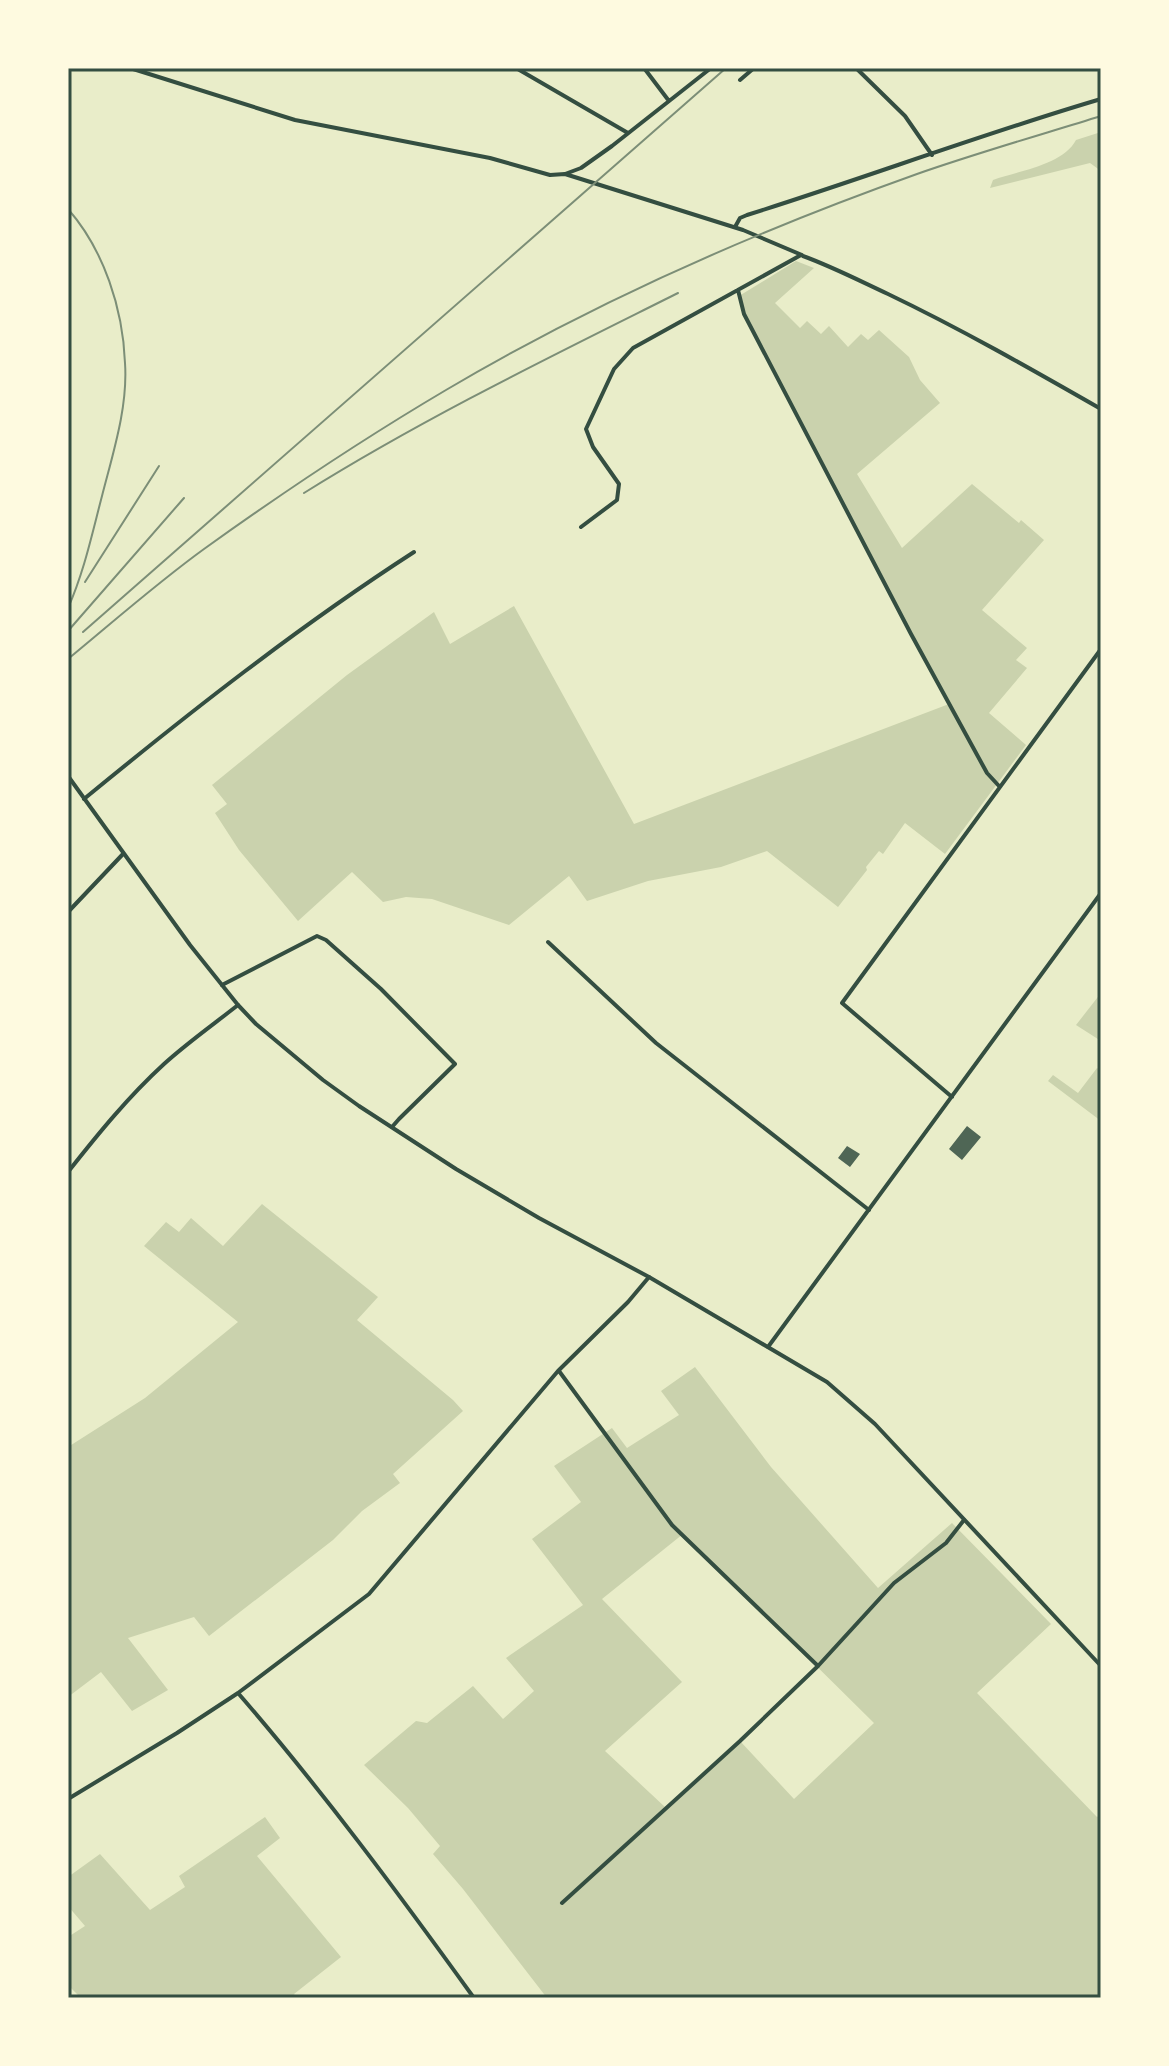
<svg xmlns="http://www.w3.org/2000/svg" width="1169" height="2066" viewBox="0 0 1169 2066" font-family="'Open Sans',sans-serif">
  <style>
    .green { fill: #cad2ad; fill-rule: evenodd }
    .building { fill: #4f6655 }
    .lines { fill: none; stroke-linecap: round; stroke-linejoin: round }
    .minor { stroke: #344e41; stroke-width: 4 }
    .tertiary { stroke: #344e41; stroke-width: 4 }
    .rail { stroke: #7c8e77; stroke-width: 2 }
    .neatline { fill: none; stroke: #344e41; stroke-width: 3 }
  </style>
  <rect width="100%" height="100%" fill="#e9edc9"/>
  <path class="green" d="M1101,132V171L1090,163L990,188L993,180C1018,171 1063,165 1076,140Z
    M796,261L814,268L775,303L800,328L807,321L821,334L829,326L848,347L861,334L868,340L879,330L909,357L920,380L940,403L857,474L902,548L972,484L1019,523L1021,520L1044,540L982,610L1027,648L1016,660L1027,668L989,713L1026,745L945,854L905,823L883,854L879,851L866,867L867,870L838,907L767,851L721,867L648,881L587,901L569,876L509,925L432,899L406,897L383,902L352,872L298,921L239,850L215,813L227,804L212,785L347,675L434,612L450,644L514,606L634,824L949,704L744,314L739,296Z
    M1101,993V1041L1076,1025Z
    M1097,1068L1101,1071V1121L1048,1081L1053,1075L1078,1093Z
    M262,1204L378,1297L357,1320L453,1400L463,1411L393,1474L400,1483L362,1511L333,1540L209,1636L194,1617L128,1638L168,1690L132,1711L101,1672L68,1697V1447L145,1398L238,1322L144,1246L166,1222L179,1232L191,1218L223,1246Z
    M695,1367L771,1467L878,1588L952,1523L1051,1624L977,1693L1097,1817L1101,1814V1998H547L463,1889L433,1854L440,1846L408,1808L364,1765L416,1721L427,1723L473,1686L503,1719L534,1691L506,1658L583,1605L532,1539L581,1502L554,1466L612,1428L627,1448L679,1415L661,1391ZM683,1534L874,1723L794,1799L740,1741L665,1807L605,1751L682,1682L602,1599Z
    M265,1817L280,1838L257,1856L341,1957L294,1994L297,1998H81L68,1985V1937L85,1926L68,1906V1877L100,1854L150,1910L185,1887L179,1876Z"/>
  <path class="building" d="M967,1126L981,1137L962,1160L949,1149Z
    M847,1146L860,1154L850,1167L838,1158Z"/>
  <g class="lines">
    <path class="minor" d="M516,68L628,133
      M644,68L669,101
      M856,68L905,116L932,155
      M740,80L754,68
      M565,174L581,168L612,146L711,68
      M735,227L740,218L747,215C865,178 982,134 1101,99
      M738,290L744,314L911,634L987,773L999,786
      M581,527L617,500L619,484L593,447L586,429L614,369L633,348L801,255
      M84,799C190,712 298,627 414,552
      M68,912L123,854
      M548,942L656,1043L869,1210
      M222,985L317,936L326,940L381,989L455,1064L399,1119L392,1127
      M952,1097L842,1003L1101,649
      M68,1172C98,1134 128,1097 164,1064C187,1043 214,1024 238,1005
      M768,1347L1101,893
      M559,1371L672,1525L818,1666
      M238,1693C322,1790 399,1894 474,1998
      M68,1799L177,1733L238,1693L369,1594L558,1371L628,1302L649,1277
      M562,1903L740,1741L818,1666L894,1583L946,1543L964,1520"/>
    <path class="tertiary" d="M130,68L295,120L490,158L550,175L565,174L743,230L802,255
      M803,256C833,267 860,281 888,294C961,329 1031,369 1101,409
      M68,776L190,945L238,1005L256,1024L323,1080L359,1106L456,1169L539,1218L649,1277L827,1382L875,1424L1101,1666"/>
    <path class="rail" d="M68,209C104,250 123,309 125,363C128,407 113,453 102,496C92,534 84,572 68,608
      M304,493C424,418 552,356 678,293
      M85,582L159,466
      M68,631L184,498
      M83,632L726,68
      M68,659C113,622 157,583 204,549C282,493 363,439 446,390C595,302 754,232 917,174C977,153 1040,135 1101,116"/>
  </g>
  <rect width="1169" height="2066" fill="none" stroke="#fefae0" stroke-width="140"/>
  <rect x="70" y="70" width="1029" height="1926" class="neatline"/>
</svg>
